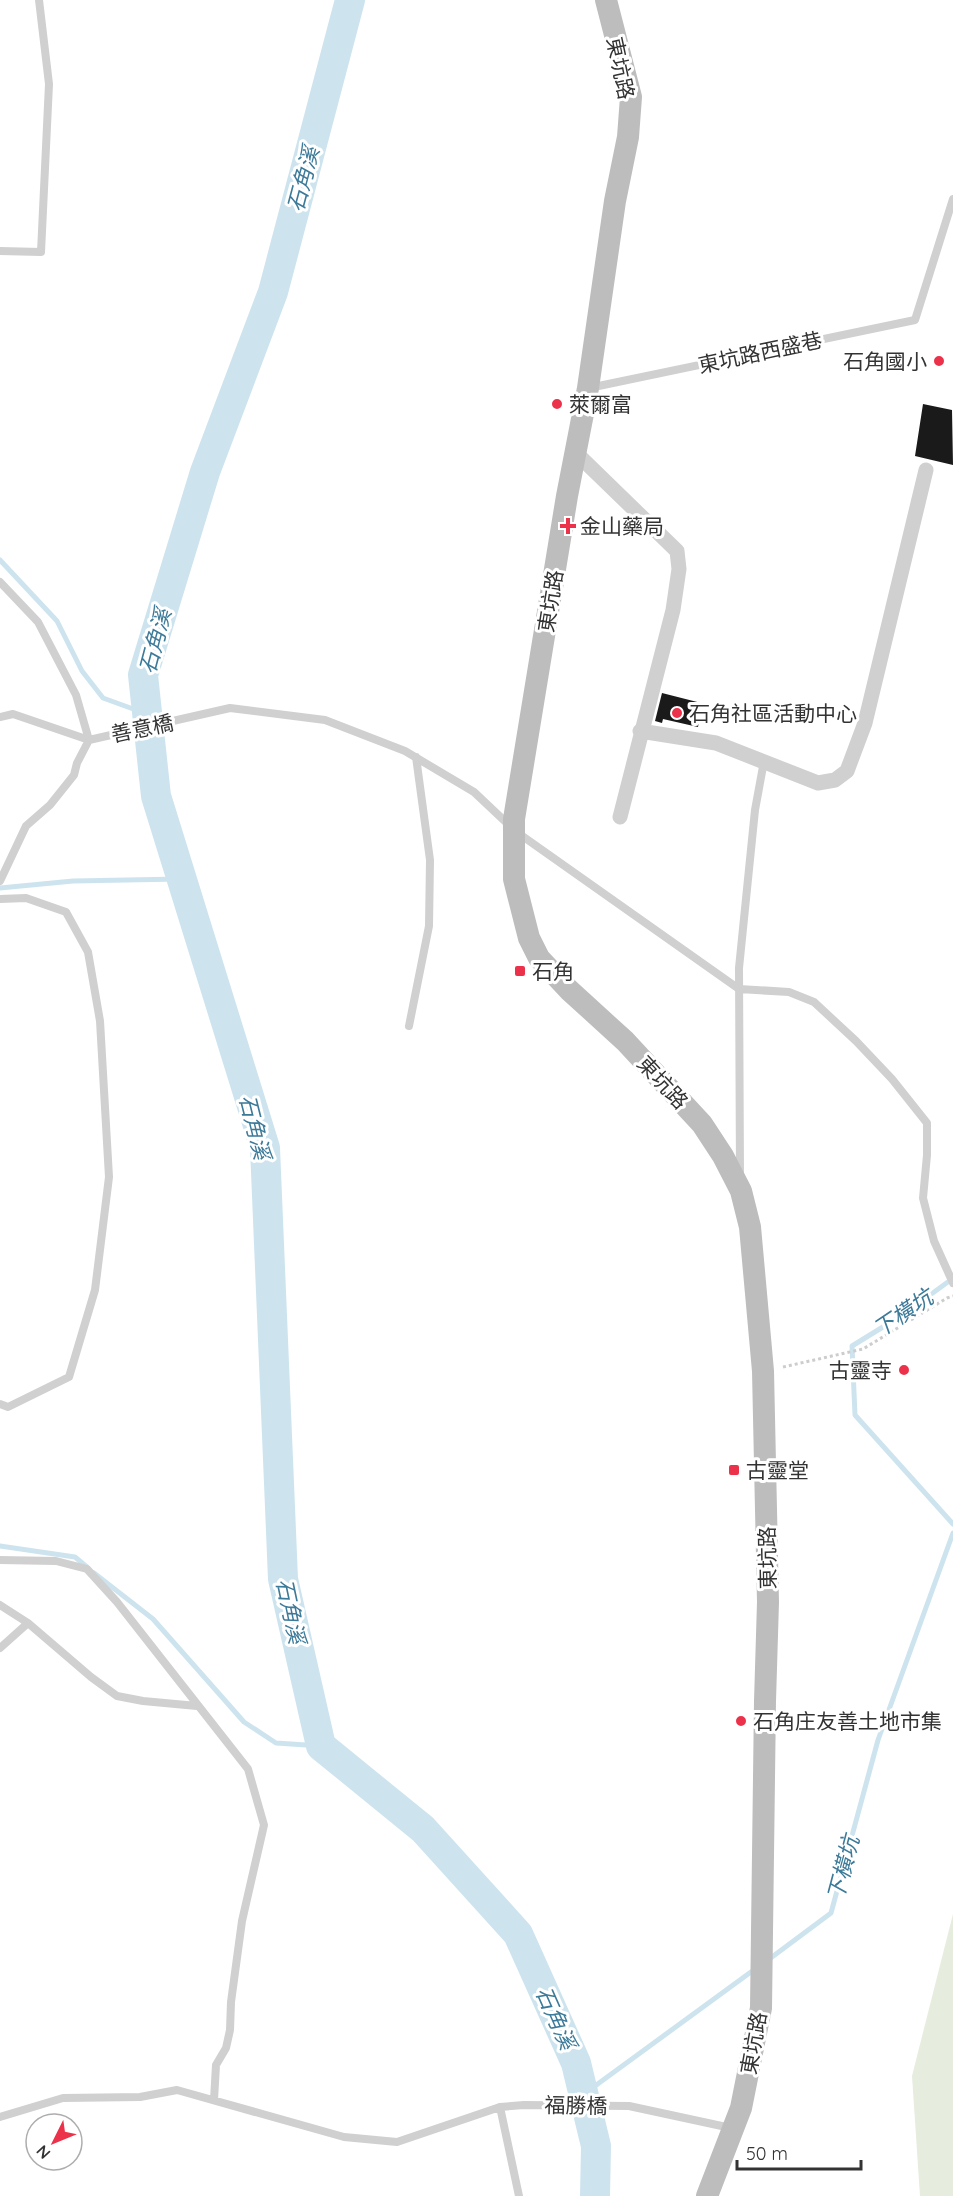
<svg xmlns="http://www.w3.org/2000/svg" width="953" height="2196" viewBox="0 0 953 2196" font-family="Quicksand,'Noto Sans TC',sans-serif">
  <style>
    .green { fill: #e6ecde }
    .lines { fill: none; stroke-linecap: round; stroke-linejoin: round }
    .stream { stroke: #cde4ef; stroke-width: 5 }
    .river { stroke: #cde4ef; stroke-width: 30 }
    .building { fill: #1a1a1a }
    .path { stroke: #cdcdcd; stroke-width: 3; stroke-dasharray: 3 3; stroke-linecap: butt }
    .lane { stroke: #d0d0d0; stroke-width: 8 }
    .street { stroke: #d0d0d0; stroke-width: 15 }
    .secondary { stroke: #bdbdbd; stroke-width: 22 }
    .poi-dot { fill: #ec324a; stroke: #fff; stroke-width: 2 }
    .labels { text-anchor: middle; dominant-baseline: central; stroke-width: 6; stroke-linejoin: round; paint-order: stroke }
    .street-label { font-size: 21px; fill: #333; stroke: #fff }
    .poi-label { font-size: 21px; fill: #333; stroke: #fff; text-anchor: start }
    .water-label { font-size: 22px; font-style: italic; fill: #3c7a99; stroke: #fff }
  </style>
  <rect width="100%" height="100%" fill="#fff"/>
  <path class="green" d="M953,1914V2196H920L912,2076Z"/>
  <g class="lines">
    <path class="stream" d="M0,560L57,621L82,671L103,698L147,714
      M0,888L73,881L181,879
      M952,1279L904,1314L852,1346L855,1415L953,1524
      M0,1546L75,1557L87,1567
      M94,1573L153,1619L244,1722L276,1743L321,1746
      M768,1960L831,1913L878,1740L953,1533
      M584,2094L755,1969"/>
    <path class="river" d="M350,0L273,292L205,472L143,675L156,796L265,1148L283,1579L321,1746L423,1829L518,1934L576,2063L596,2146L595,2196"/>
  </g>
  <path class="building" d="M923,404L952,410L953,465L915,456Z
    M662,693L709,705L705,722L699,721L698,727L663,719L662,723L655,721Z"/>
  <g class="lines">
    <path class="path" d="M783,1367L863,1349L947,1298L953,1296"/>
    <path class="lane" d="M0,251L41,252L49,84L39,0
      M589,388L915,320L953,199
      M0,582L38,622L76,695L89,740L77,763L74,775L50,805L26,826L0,881
      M0,717L13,714L89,740L230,708L325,720L405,751L474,792L509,825
      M518,833L739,989L789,992L814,1002L856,1041L892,1079L927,1123V1155L923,1198L934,1241L953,1283
      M0,899L26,898L66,912L88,952L100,1021L109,1177L95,1290L69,1377L8,1407L0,1404
      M409,1026L429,926L430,860L416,757
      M740,1175L739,968L755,810L764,761
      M0,1560L56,1561L87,1569L117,1602L248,1769L264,1825L242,1921L231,2002L230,2030L226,2048L216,2065L214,2100
      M0,1605L28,1623L91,1677L117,1696L143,1701L197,1706
      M0,1648L28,1623
      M500,2107L524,2105L629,2106L731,2128
      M0,2117L63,2098L140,2097L177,2090L344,2137L397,2142L500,2107L519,2196"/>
    <path class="street" d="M575,452L677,551L679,569L673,610L620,817
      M640,731L716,743L818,783L835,780L847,771L865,723L926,470"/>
    <path class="secondary" d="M606,0L631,97L628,137L615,201L588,388L567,496L514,819V879L529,938L539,958L569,990L625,1041L702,1124L723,1156L741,1191L750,1227L763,1371L768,1602L765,1701L761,2008L741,2108L707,2196"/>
  </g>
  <g class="poi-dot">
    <circle cx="939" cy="361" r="6"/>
    <circle cx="557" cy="404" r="6"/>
    <path d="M565 517h6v6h6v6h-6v6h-6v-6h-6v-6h6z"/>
    <circle cx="677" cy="713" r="6"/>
    <rect x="514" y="965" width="12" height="12" rx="3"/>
    <circle cx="904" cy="1370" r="6"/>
    <rect x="728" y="1464" width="12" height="12" rx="3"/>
    <circle cx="741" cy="1721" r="6"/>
  </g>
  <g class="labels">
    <g class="street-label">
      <text transform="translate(621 68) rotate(78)">東坑路</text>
      <text transform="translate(760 352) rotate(-12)">東坑路西盛巷</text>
      <text transform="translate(550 601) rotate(-81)">東坑路</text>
      <text transform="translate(142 728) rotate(-12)">善意橋</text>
      <text transform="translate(663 1082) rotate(47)">東坑路</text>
      <text transform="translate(767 1558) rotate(-91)">東坑路</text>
      <text transform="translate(753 2043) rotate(-80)">東坑路</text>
      <text transform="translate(576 2105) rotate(1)">福勝橋</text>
    </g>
    <g class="poi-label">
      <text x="927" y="361" text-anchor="end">石角國小</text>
      <text x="569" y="404">萊爾富</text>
      <text x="580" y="526">金山藥局</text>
      <text x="689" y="713">石角社區活動中心</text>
      <text x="532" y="971">石角</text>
      <text x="892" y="1370" text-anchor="end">古靈寺</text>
      <text x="746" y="1470">古靈堂</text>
      <text x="753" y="1721">石角庄友善土地市集</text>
    </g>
    <g class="water-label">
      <text transform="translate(303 179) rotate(-75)">石角溪</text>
      <text transform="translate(155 641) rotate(-75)">石角溪</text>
      <text transform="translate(255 1127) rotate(76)">石角溪</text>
      <text transform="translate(903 1313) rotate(-34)">下橫坑</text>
      <text transform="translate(291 1611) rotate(78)">石角溪</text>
      <text transform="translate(843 1868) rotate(-75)">下橫坑</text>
      <text transform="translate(556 2018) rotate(66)">石角溪</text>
    </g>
  </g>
  <g transform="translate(54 2142) rotate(227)"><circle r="28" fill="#ffffff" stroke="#adadad" stroke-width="1.5"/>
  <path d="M0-4.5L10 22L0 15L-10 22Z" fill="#ec324a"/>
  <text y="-9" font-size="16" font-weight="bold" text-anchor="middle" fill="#333333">N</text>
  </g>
  <path d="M737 2160v9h124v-9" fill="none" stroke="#333333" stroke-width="3"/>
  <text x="746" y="2160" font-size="18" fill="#333333" stroke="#ffffff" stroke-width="4.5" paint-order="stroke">50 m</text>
</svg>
